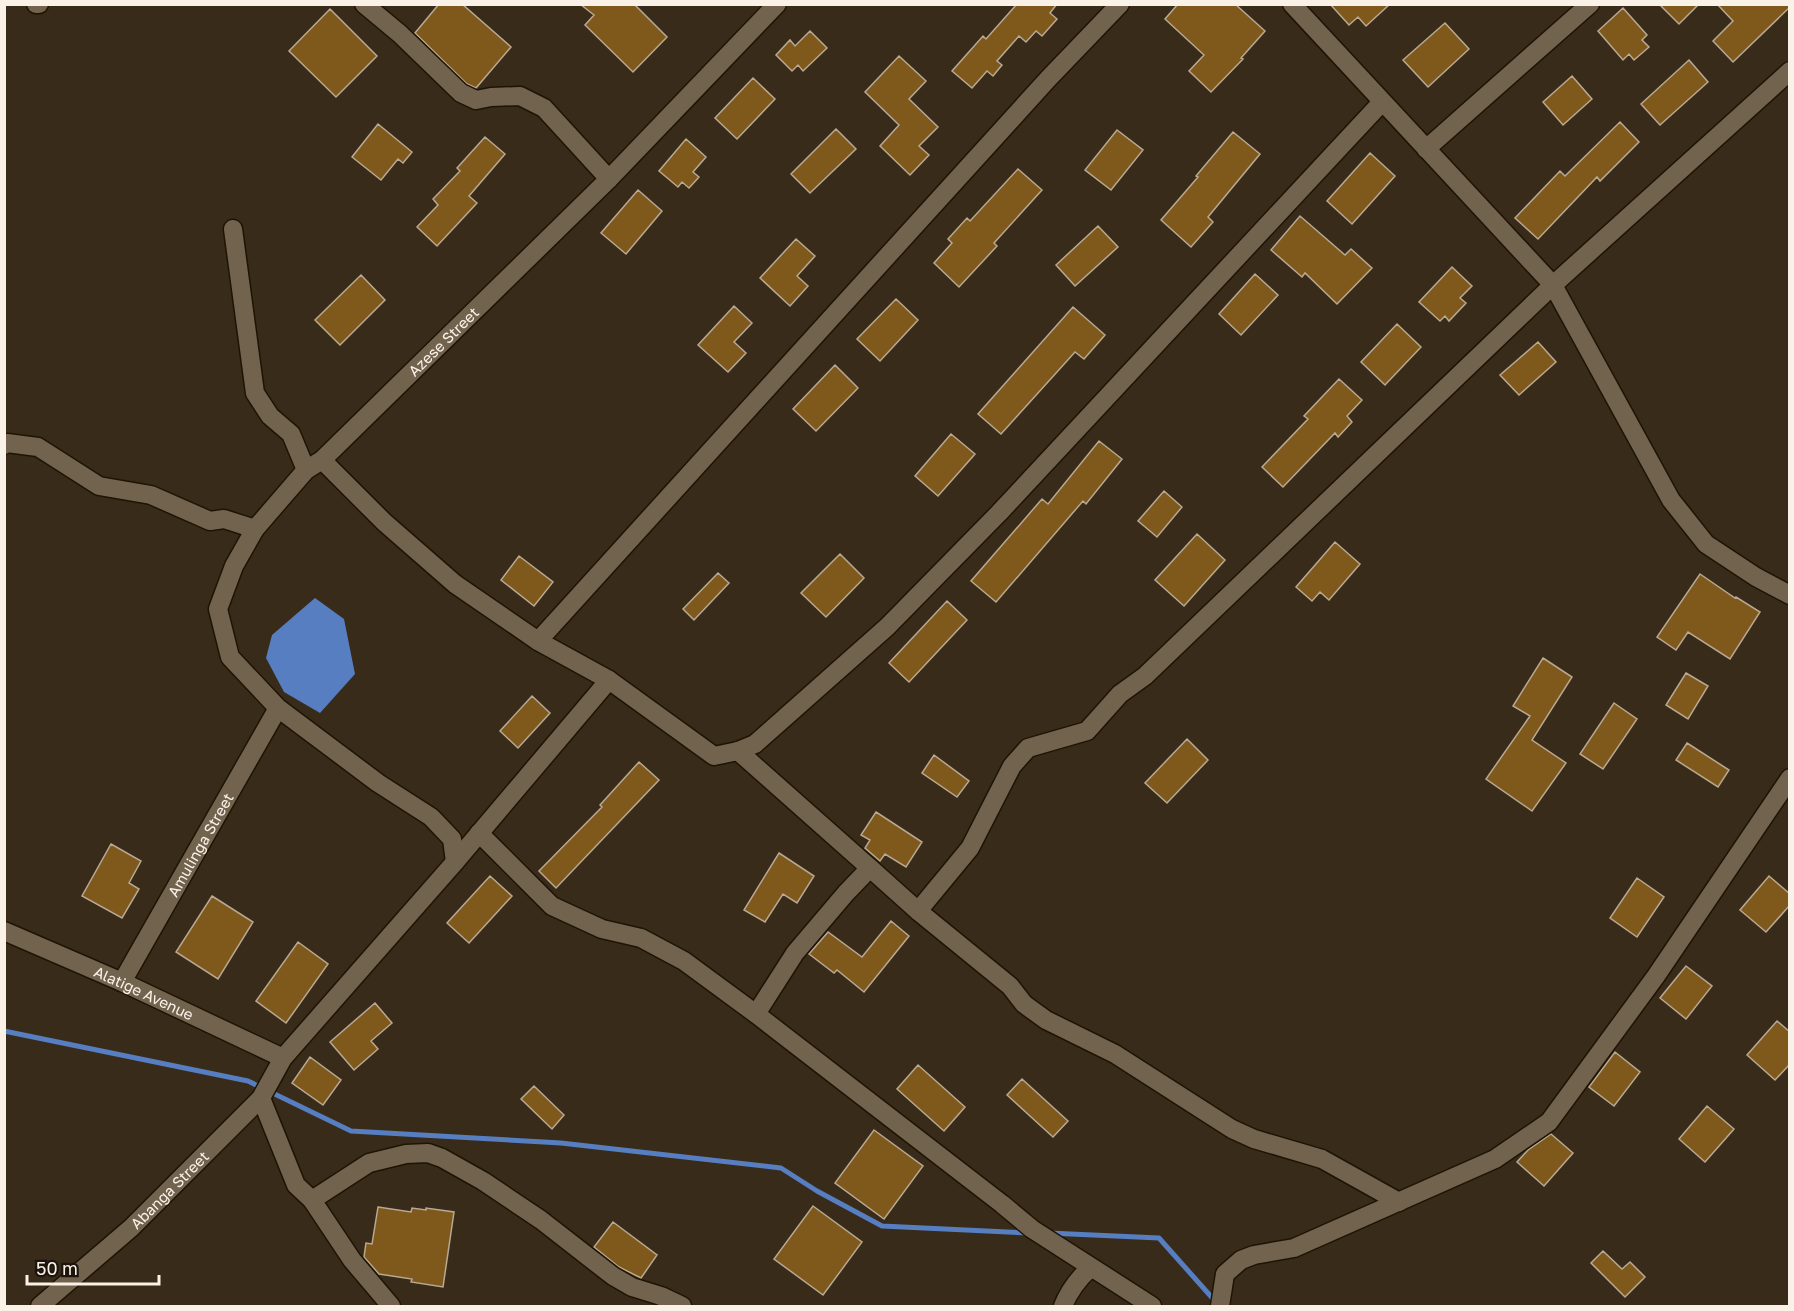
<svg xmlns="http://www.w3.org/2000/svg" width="1794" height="1311" viewBox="0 0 1794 1311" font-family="'Golos Text',sans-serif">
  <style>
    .water { fill: #567ec1 }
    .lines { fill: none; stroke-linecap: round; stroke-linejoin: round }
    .stream { stroke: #567ec1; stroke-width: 5 }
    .building { fill: #7f591c; stroke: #b9a994; stroke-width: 1.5 }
    .minor-casing { stroke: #1f1403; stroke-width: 21 }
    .minor { stroke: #72634f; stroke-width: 18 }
    .labels { text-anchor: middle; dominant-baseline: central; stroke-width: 5; stroke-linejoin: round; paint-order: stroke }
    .street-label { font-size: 15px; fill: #fbf2e7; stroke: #1b150d }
  </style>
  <rect width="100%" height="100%" fill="#382b19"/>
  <path class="water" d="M315,598L344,619L355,674L320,713L284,692L266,658L272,635Z"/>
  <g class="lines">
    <path class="stream" d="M4,1031L248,1081L351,1131L561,1143L781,1168L817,1191L882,1226L1028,1233
      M1049,1233L1159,1238L1215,1301"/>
  </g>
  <path class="building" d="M439,4H462L511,47L476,88L467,84L415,33Z
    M580,4H634L667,37L633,72L585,25L594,15Z
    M1017,4H1057L1050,13L1057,19L1042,36L1036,31L1026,42L1019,36L997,61L1002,65L993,76L987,71L972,88L952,71L983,36L986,39Z
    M1178,4H1235L1265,31L1241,58L1243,59L1211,92L1189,71L1204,55L1165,19Z
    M1330,4H1390L1366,26L1358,17L1349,25Z
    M1659,4H1699L1679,24Z
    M1717,4H1790V7L1733,62L1713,41L1733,21Z
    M1623,8L1647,35L1642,40L1649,47L1634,60L1629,54L1623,60L1598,31Z
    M330,9L377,56L336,97L289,51Z
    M1445,23L1469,49L1428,87L1403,60Z
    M810,31L827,48L803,71L798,65L792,71L776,55L790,40L795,46Z
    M899,56L926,81L909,99L938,127L919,146L929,155L910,175L880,146L899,125L865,92Z
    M1689,60L1708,82L1660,125L1641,104Z
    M1572,76L1592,99L1563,125L1543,102Z
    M753,78L775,99L737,139L715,118Z
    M1620,122L1639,142L1600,181L1597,177L1538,239L1515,218L1560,171L1565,176Z
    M378,124L412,152L403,163L398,159L381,180L352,157Z
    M836,129L856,149L810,193L791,174Z
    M1117,130L1143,150L1111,190L1085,170Z
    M1233,132L1260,154L1208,217L1213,222L1191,247L1161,220L1198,177L1196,176Z
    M485,137L505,154L469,196L477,203L437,246L417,227L438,205L433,199L460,171L457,168Z
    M686,139L706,157L693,172L699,177L689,188L682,182L678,187L659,171Z
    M1370,153L1395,176L1352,224L1327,201Z
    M1018,169L1042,190L994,243L997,246L959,287L934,263L952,243L948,239L967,218L970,221Z
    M638,190L662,211L626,254L601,233Z
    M1300,216L1345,255L1351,249L1372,268L1337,304L1305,273L1302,277L1271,250Z
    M1098,226L1118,247L1075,286L1056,265Z
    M796,239L815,256L797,276L808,286L790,306L760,278Z
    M1452,267L1472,286L1460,298L1466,303L1449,321L1445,316L1440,321L1419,302Z
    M1255,274L1278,295L1241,335L1219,314Z
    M361,275L385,300L340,345L315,320Z
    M896,299L918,320L880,361L857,339Z
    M734,306L752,323L734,342L746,353L728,372L698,345Z
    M1073,307L1105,335L1084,359L1075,352L1001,434L978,414Z
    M1397,324L1421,347L1385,385L1361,362Z
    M1538,342L1556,362L1519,395L1500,375Z
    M835,365L858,388L816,431L793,409Z
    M1339,379L1362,400L1347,416L1352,422L1338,437L1335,433L1283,487L1262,467L1308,419L1304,416Z
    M951,434L975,454L938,496L915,476Z
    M1099,441L1122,459L1086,504L1083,501L996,602L971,581L1042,499L1048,504Z
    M1164,491L1182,507L1157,537L1138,521Z
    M1197,534L1225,560L1184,606L1155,580Z
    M1335,542L1360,564L1329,600L1320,592L1312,601L1296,587Z
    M840,554L864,578L826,617L801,593Z
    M519,556L553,582L534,606L501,580Z
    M718,573L729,583L694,620L683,609Z
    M1700,574L1735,598L1736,597L1760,612L1730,659L1688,632L1676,650L1657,637Z
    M947,601L967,620L909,682L889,663Z
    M1543,658L1572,677L1532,740L1566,763L1532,811L1486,779L1530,716L1513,706Z
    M1686,673L1708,686L1688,719L1666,705Z
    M532,696L550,713L518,748L500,731Z
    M1614,703L1637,719L1603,769L1580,754Z
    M1187,739L1208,760L1167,803L1145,783Z
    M1687,743L1729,770L1718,787L1676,760Z
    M934,755L969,781L957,797L922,773Z
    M639,762L659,780L556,888L539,871L602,807L600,805Z
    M876,812L922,842L906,867L885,854L880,861L865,848L870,840L861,835Z
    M111,844L141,861L129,883L139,889L122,918L82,896Z
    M779,853L814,876L797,903L783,894L765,922L744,910Z
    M490,876L512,896L469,943L447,923Z
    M1769,876L1790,894V905L1766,932L1740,910Z
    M1637,878L1664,897L1637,937L1610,918Z
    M212,896L253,922L218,979L176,952Z
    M891,921L909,936L864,992L837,970L834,973L809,954L828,932L862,957Z
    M298,942L328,964L286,1023L256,1001Z
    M1686,966L1712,986L1686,1019L1660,998Z
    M375,1003L392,1023L371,1041L378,1049L354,1070L330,1042Z
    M1777,1021L1790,1032V1064L1775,1080L1747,1055Z
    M1615,1052L1640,1072L1614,1106L1589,1087Z
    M310,1057L341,1080L323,1105L292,1083Z
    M918,1065L965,1107L944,1131L897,1089Z
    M1022,1079L1068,1121L1053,1137L1007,1095Z
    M534,1086L564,1115L552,1129L521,1099Z
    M1707,1106L1734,1129L1705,1162L1679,1139Z
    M874,1130L923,1166L884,1219L835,1183Z
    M1551,1134L1573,1153L1544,1186L1517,1162L1528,1150Z
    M813,1206L862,1242L823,1295L774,1259Z
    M378,1207L411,1212L412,1208L426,1210V1208L454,1212L443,1287L411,1282L412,1279L379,1274L364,1257L366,1243L372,1244Z
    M613,1222L657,1255L641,1278L619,1267L594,1247Z
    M1603,1251L1622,1269L1630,1262L1645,1277L1625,1297L1591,1263Z"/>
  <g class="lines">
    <defs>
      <g id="minor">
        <path d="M36,4H39"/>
        <path d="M364,4L400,34L461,93L476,100L491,97L520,96L544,108L609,179"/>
        <path d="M1292,4L1553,285L1671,500L1706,544L1756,577L1790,595"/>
        <path d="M1426,149L1590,4"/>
        <path d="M233,229L255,393L270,416L291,434L306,470"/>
        <path d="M4,445L7,443L38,447L99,486L151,495L210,521L224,519L255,529"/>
        <path d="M322,460L384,522L455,584L538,641L609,680L714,756L738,751L755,744L887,627L999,513L1382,102"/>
        <path d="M538,641L1048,79L1120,4"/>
        <path d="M738,751L870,868L846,893L795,953L756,1014"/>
        <path d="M479,833L552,906L602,929L641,938L684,961L756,1014L1002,1204L1032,1229L1152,1306"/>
        <path id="s1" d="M455,862L452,839L431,817L378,783L278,708L230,657L218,609L234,566L255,529L306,470L322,460L609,179L777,4"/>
        <path d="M870,868L918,911L1010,986L1024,1004L1046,1020L1115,1054L1232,1129L1254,1139L1322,1159L1399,1202"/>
        <path d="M918,911L970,848L1012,766L1028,748L1087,731L1120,694L1145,676L1553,285L1790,71"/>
        <path id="s2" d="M4,931L122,982L283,1058"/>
        <path id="s3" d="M122,982L278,708"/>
        <path d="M261,1098L296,1185L312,1200L352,1260L391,1306"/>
        <path d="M312,1200L369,1163L406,1154L428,1153L442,1158L483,1181L541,1220L613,1276L632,1287L661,1296L682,1306"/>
        <path id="s4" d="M40,1306L131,1228L261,1098L283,1058L455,862L609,680"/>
        <path d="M1063,1306C1069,1291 1078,1279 1090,1268"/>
        <path d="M1220,1306L1225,1274L1241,1260L1254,1255L1294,1248L1495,1159L1549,1122L1656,976L1790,778"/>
      </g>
    </defs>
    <use href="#minor" class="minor-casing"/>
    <use href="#minor" class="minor"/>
  </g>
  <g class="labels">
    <g class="street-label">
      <text stroke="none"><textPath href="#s1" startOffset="716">Azese Street</textPath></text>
      <text stroke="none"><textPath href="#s3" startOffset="158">Amulinga Street</textPath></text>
      <text stroke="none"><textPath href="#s2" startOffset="153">Alatige Avenue</textPath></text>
      <text stroke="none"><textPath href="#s4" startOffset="174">Abanga Street</textPath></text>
    </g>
  </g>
  <rect width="1794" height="1311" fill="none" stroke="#fbf2e7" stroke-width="12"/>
  <path d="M27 1275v9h132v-9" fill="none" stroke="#fbf2e7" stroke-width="3"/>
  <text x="36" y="1275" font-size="18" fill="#fbf2e7" stroke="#1b150d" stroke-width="4.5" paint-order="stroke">50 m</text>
</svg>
